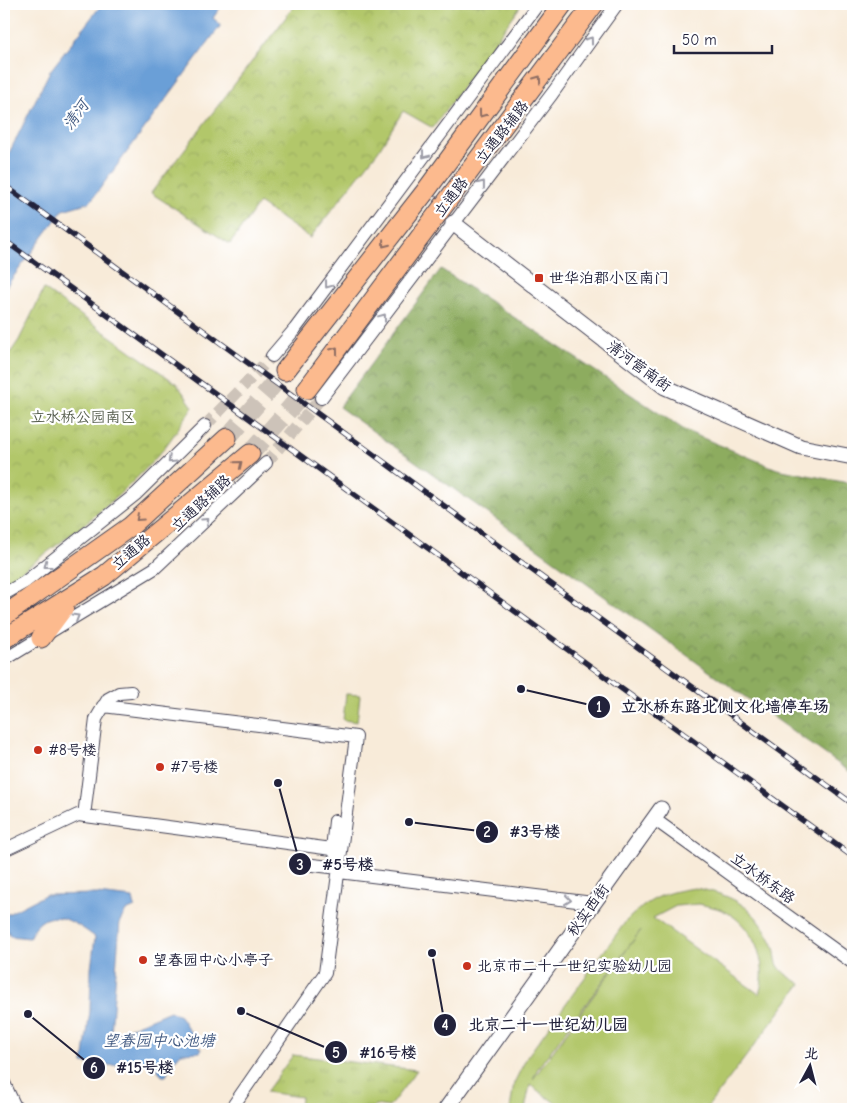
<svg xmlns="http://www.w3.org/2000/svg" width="857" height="1113" viewBox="0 0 857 1113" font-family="'Comic Neue','LXGW WenKai TC',sans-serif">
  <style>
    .grass { fill: url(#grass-tufts); stroke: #6a7453 }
    .forest { fill: url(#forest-crowns); stroke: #58674d }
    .park { fill: url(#park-crowns); stroke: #6a7453 }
    .pitch { fill: #b2c76b; stroke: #6a7453; fill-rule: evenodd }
    .water { fill: #6a9fd7; stroke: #466089 }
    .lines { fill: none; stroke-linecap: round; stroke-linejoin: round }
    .minor-tunnel { stroke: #cdc3b9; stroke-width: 12; stroke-dasharray: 12 6; stroke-linecap: butt }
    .primary-tunnel { stroke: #cdc3b9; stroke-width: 19; stroke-dasharray: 19 9; stroke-linecap: butt }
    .minor-casing { stroke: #424053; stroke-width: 14 }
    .tertiary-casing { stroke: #424053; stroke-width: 17 }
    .primary-casing { stroke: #424053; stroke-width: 21 }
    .minor { stroke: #fff; stroke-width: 12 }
    .tertiary { stroke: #fff; stroke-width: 15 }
    .primary { stroke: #fcba8e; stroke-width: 19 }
    .rail-casing { stroke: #22223b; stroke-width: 5.5 }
    .rail { stroke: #fff; stroke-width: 4; stroke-dasharray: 11; stroke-linecap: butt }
    .oneway { stroke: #9c9ca7 }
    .oneway2 { stroke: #8f6e64 }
    .poi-dot { fill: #c8321e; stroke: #fff; stroke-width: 2 }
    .labels { text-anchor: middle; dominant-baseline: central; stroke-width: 4.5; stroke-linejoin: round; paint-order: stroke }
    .street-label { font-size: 15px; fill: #22223b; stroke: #fff }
    .poi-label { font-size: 15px; fill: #22223b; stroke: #fff; text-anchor: start }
    .park-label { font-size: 15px; fill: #545c4c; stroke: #fff }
    .water-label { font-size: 16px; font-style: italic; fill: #425a81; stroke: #fff }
    .leader { fill: none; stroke: #22223b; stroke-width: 2 }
    .callout-dot { fill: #22223b; stroke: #fff; stroke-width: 2 }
    .mark-label { font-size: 15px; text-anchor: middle; font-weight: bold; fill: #fff }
    .callout-label { font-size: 16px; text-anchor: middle; font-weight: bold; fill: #22223b; stroke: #fff; stroke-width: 4.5; stroke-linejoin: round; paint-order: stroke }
  </style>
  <defs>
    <pattern id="grass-tufts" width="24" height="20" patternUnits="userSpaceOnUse" patternTransform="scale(1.25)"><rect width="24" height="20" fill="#b2c76b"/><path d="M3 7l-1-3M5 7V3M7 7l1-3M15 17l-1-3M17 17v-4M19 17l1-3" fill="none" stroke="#99ab5e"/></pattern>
    <pattern id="forest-crowns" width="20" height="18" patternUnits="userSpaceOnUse" patternTransform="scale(1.25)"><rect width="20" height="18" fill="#8dac5f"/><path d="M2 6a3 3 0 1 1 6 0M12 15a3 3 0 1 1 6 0" fill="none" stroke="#738c50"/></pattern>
    <pattern id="park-crowns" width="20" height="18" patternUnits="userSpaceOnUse" patternTransform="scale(1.25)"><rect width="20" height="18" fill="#b2c76b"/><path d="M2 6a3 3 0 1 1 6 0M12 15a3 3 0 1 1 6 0" fill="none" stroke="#99ab5e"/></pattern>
  </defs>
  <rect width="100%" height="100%" fill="#fff"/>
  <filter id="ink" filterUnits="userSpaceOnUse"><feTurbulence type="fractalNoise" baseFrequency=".02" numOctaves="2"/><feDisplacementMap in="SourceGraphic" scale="10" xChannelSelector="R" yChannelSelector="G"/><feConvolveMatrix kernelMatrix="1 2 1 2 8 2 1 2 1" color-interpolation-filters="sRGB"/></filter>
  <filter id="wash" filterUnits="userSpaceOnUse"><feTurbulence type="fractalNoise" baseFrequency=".0096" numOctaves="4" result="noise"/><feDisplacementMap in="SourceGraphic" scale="20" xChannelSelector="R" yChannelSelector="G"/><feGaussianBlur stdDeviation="1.12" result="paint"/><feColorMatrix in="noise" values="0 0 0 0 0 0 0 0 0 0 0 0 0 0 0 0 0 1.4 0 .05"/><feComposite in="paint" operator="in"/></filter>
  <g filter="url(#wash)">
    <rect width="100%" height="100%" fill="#f8ebd9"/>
    <path class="grass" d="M293,1055L417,1070L389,1107L375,1105L373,1109H300L301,1097L266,1092Z"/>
    <path class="forest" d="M441,269L686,431L777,469L853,484V774L339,407Z"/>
    <path class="park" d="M296,4H522L433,128L403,111L378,151L310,238L259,203L230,244L151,193Z
      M44,289L177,384L193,407C183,421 173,437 162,451C117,503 60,544 4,583V362L19,340Z"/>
    <path class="pitch" d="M346,694L360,695L357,722L343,720Z
      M695,888C734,895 756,907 773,945C776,951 775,962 779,967C783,974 795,980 801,984L706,1109H564L530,1085L525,1109H510L514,1083L527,1057L626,921C649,899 663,892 695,888ZM699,904C706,906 715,907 722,910C752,923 770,962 759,994L653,918L676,906ZM641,930L533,1079L538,1068Z"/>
    <path class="water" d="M102,4H223L213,18L221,25L90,202L63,210L5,288L4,297V163L50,71Z
      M97,894L133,898L135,907L126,911L120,921L111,1033L115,1034L170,1011L180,1016L202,1050L200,1052L181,1053L170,1065L166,1076H162L156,1067L146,1062L106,1066L83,1063L90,1011L91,969L95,937C71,919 45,903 29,938L10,936L4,922V916L45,895Z"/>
  </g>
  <g filter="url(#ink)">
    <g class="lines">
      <path class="minor-tunnel" d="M205,426L272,356
        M266,463L321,398"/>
      <path class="primary-tunnel" d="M227,438L285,371
        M250,454L307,389"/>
      <defs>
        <path id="minor" d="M272,356L295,329L538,4
          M321,398L552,94L617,4
          M4,594L25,582L136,494L205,426
          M4,660L155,568L266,463
          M103,706L356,737L325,973L231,1109
          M84,816L96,719L108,699L119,693L131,692
          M654,819L853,963
          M332,849L335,821
          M4,850L78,815L332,849L340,859
          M304,864L339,868
          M339,872L593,903
          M4,1083L16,1109"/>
        <path id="tertiary" d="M453,223L665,387L801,447L853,457
          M446,1109L661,809"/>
        <path id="primary" d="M285,371L425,192L563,4
          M307,389L594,4
          M4,616L131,526L227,438
          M41,638L64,607
          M4,639L104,576L250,454"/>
      </defs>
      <use href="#minor" class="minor-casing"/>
      <use href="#tertiary" class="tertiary-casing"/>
      <use href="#primary" class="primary-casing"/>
      <use href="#minor" class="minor"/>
      <use href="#tertiary" class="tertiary"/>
      <use href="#primary" class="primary"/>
      <defs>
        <path id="rail" d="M4,185L853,804
          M4,240L853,857"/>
      </defs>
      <use href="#rail" class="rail-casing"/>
      <use href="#rail" class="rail"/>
    </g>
    <defs><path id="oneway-chevron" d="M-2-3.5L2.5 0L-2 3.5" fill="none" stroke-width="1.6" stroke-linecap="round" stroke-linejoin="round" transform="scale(1.25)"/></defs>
    <g class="oneway">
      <use href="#oneway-chevron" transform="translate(590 40) rotate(-54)"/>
      <use href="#oneway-chevron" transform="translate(425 155) rotate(127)"/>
      <use href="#oneway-chevron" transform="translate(482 184) rotate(-52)"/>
      <use href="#oneway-chevron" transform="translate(328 285) rotate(127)"/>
      <use href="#oneway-chevron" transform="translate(383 317) rotate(-53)"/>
      <use href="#oneway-chevron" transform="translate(171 460) rotate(136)"/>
      <use href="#oneway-chevron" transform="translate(206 521) rotate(-42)"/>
      <use href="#oneway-chevron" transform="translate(47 565) rotate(142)"/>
      <use href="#oneway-chevron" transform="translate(76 617) rotate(-31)"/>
      <use href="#oneway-chevron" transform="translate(568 900) rotate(7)"/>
    </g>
    <g class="oneway2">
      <use href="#oneway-chevron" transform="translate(538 79) rotate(-54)"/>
      <use href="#oneway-chevron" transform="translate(482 114) rotate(126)"/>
      <use href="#oneway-chevron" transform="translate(385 244) rotate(128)"/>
      <use href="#oneway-chevron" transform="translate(335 350) rotate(-54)"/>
      <use href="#oneway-chevron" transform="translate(239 464) rotate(-39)"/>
      <use href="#oneway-chevron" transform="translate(139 518) rotate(138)"/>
    </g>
  </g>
  <g class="poi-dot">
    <rect x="534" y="273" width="10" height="10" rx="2.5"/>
    <circle cx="38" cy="750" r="5"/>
    <circle cx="160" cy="767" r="5"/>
    <circle cx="143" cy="960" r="5"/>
    <circle cx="467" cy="966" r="5"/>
  </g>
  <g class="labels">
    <g class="street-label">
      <text transform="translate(502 132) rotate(-52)">立通路辅路</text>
      <text transform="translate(451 197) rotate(-53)">立通路</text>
      <text transform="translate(639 366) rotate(36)">清河营南街</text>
      <text transform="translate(201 503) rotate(-43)">立通路辅路</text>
      <text transform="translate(131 552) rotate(-41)">立通路</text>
      <text transform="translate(763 878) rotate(36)">立水桥东路</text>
      <text transform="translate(588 910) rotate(-54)">秋实西街</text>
    </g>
    <g class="poi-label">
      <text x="549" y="278">世华泊郡小区南门</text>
      <text x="48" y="750">#8号楼</text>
      <text x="170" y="767">#7号楼</text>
      <text x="153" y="960">望春园中心小亭子</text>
      <text x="477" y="966">北京市二十一世纪实验幼儿园</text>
    </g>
    <g class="park-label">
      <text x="83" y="417">立水桥公园南区</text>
    </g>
    <g class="water-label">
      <text transform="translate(76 115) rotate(-54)">清河</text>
      <text x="159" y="1041">望春园中心池塘</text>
    </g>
  </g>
  <path class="leader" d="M521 689L599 707M409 822L487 832M278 783L300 864M432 953L445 1025M241 1011L336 1052M28 1014L94 1068"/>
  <g class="callout-dot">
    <circle cx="521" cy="689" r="5"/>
    <circle cx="409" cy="822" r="5"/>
    <circle cx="278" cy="783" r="5"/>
    <circle cx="432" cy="953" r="5"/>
    <circle cx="241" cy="1011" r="5"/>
    <circle cx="28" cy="1014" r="5"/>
    <circle cx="599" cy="707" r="12"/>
    <circle cx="487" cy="832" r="12"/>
    <circle cx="300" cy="864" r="12"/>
    <circle cx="445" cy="1025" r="12"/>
    <circle cx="336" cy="1052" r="12"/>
    <circle cx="94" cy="1068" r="12"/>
  </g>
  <g class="mark-label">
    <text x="599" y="712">1</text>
    <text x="487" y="837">2</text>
    <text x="300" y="870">3</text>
    <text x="445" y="1030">4</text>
    <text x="336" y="1058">5</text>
    <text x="94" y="1073">6</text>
  </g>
  <g class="callout-label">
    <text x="725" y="712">立水桥东路北侧文化墙停车场</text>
    <text x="535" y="837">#3号楼</text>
    <text x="348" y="870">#5号楼</text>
    <text x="548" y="1030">北京二十一世纪幼儿园</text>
    <text x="388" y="1058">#16号楼</text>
    <text x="145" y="1073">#15号楼</text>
  </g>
  <rect width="857" height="1113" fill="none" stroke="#fff" stroke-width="20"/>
  <g transform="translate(810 1066) rotate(7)" stroke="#ffffff" stroke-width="4" paint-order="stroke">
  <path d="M0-4L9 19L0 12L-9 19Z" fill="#22223b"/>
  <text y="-8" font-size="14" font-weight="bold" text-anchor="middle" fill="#22223b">北</text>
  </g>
  <path d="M674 45v8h98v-8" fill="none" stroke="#22223b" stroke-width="2.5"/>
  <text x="682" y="45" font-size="15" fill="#22223b" stroke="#ffffff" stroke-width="4" paint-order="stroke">50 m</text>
</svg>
